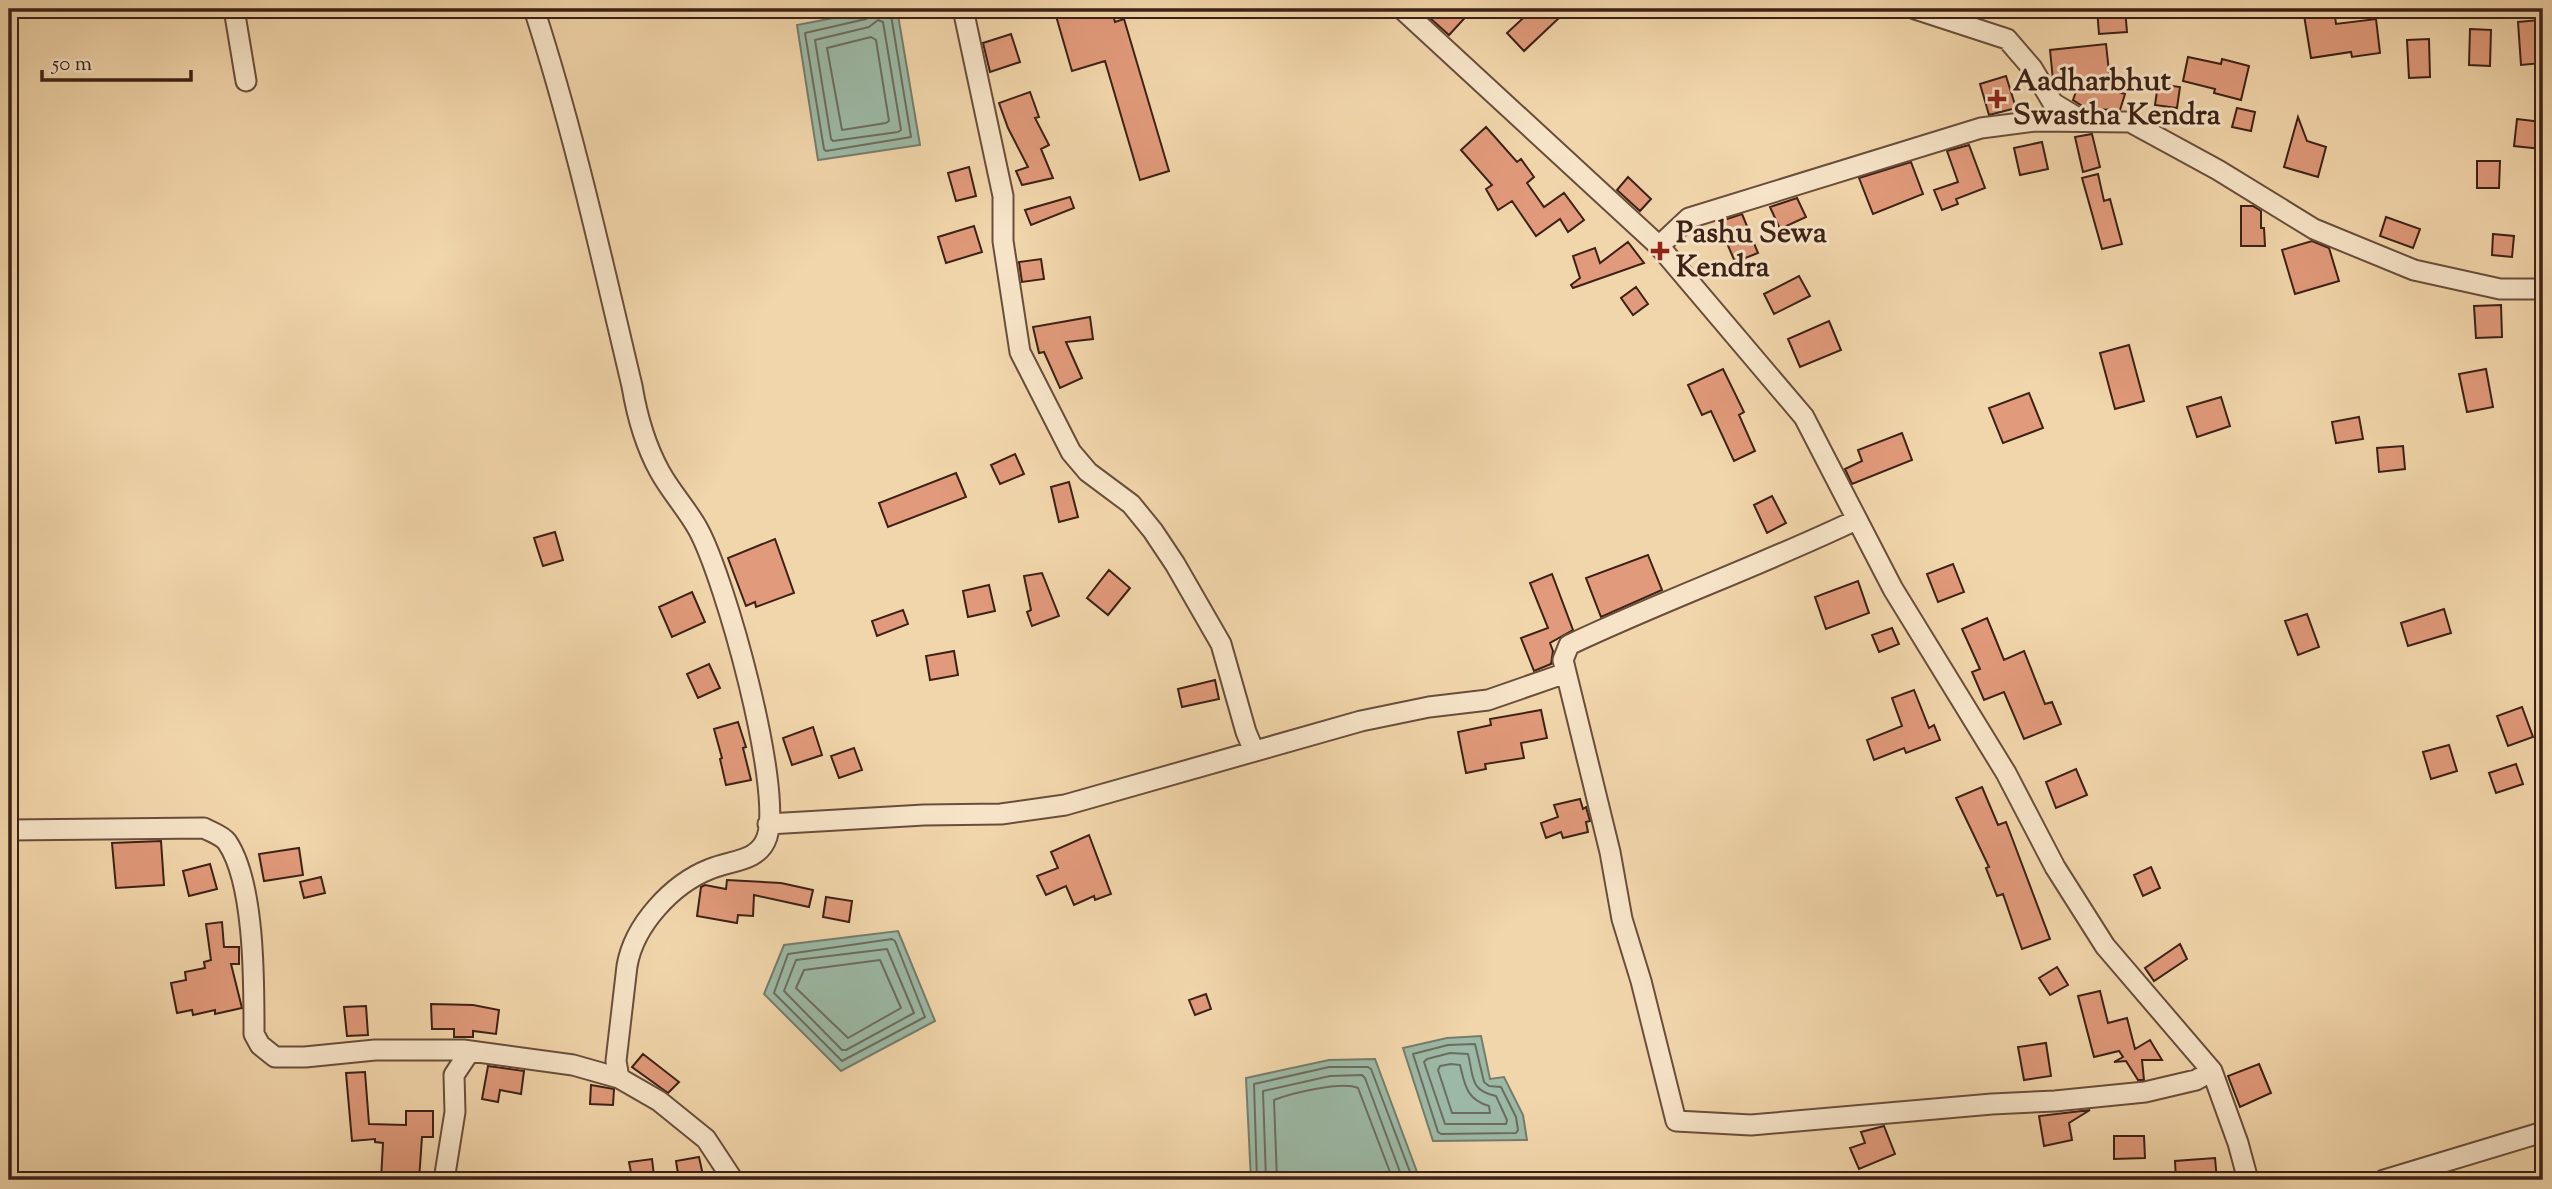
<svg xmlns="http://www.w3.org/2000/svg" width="2552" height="1189" viewBox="0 0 2552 1189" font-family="'Sorts Mill Goudy',serif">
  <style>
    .water { fill: #9cb9a6; stroke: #767c6c; stroke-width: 2 }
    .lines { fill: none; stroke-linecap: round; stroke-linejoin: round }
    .shore { stroke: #6c6d5e; stroke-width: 2 }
    .building { fill: #e19a7b; stroke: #3c2116; stroke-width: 2 }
    .minor-casing { stroke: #6a4e3b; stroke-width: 23 }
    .path { stroke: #3c2116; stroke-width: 3.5; stroke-dasharray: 5 3.5; stroke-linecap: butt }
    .minor { stroke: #f7e4c8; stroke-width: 19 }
    .poi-dot { fill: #8f2418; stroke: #f7e4c8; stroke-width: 2.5 }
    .labels { text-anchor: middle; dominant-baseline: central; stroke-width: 6; stroke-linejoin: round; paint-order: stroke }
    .poi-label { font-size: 30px; font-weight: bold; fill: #3c2116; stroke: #f7e4c8; text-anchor: start }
  </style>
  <rect width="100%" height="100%" fill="#f2d6ab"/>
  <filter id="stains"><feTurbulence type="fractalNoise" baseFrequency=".00286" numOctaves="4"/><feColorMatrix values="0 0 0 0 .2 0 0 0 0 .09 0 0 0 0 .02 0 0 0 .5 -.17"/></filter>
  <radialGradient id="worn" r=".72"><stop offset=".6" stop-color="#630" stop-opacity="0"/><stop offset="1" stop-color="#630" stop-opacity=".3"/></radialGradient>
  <path class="water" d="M880,9H897L920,145L818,160L797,25Z
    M898,931L935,1021L841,1071L764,994L784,945Z
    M1481,1036L1490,1079L1504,1077L1523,1115L1527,1140L1433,1141L1403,1048L1447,1038Z
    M1375,1059L1420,1180H1251L1246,1078L1329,1060Z"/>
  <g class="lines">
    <path class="shore" d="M871,9L870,15L866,19L805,33L824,149L826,151L911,137L890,9
      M878,20L883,22L901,130L898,132L833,141L831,139L815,40L869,27Z
      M871,37L876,40L889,121L886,123L842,130L827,48Z
      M892,939L895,941L925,1017L842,1061L774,993L788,954Z
      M887,949L914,1013L846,1050H842L784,991L796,960Z
      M880,960L901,1008L848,1038L796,988L804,970Z
      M1475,1044L1484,1082L1489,1086L1501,1087L1516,1117L1518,1130L1516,1133L1441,1134L1438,1132L1413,1054L1448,1045Z
      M1450,1053L1468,1054C1474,1077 1469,1090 1496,1096L1507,1120L1506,1124H1445L1424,1062L1427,1059Z
      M1451,1064L1460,1065C1465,1085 1466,1099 1489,1106L1490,1113H1452L1438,1070L1440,1066Z
      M1257,1180L1254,1084L1329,1067H1368L1371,1069L1413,1180
      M1266,1180L1263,1091L1330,1076L1362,1075L1365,1078L1403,1180
      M1277,1180L1274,1100C1292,1093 1341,1081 1358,1088L1393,1180"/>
  </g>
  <path class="building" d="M1054,9H1075L1077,17L1111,9L1115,22L1124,19L1169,171L1140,180L1105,61L1072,71Z
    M1441,9H1473L1449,35L1431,19Z
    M1533,9H1552L1560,17L1524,51L1507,33Z
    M2097,9H2125L2127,32L2099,34Z
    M2303,9H2334L2336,24L2376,19L2380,53L2352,57L2351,52L2311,58Z
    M2539,20L2541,42H2543V63L2521,65L2518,22Z
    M2470,29L2491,30L2490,66L2469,65Z
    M1011,34L1020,62L990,72L983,43Z
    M2429,39L2430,77L2409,78L2407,40Z
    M2106,44L2111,90L2125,94L2120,110L2087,109L2073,100L2081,77L2053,80L2050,50Z
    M2188,57L2221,64L2222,59L2249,66L2241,100L2214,93L2215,89L2183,81Z
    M2006,76L2016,108L1989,115L1980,84Z
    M2158,84L2180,87L2177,108L2155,105Z
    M1030,92L1039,117L1035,118L1049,145L1041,149L1053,178L1022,185L1016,171L1028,167L1008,128L999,103Z
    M2237,108L2255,112L2251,131L2232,127Z
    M2298,117L2307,141L2326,147L2318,177L2284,167Z
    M2517,119L2543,122V149L2514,146Z
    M1486,127L1517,162L1521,159L1534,177L1527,183L1544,207L1564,193L1584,220L1568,232L1560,219L1536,236L1512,201L1498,210L1486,189L1492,185L1461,150Z
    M2092,134L2100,167L2083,172L2075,137Z
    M2042,142L2048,169L2020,175L2014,148Z
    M1969,145L1985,188L1956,199L1958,204L1942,210L1934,190L1958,182L1947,151Z
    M2477,161H2500L2499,188H2477Z
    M1911,162L1923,194L1873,214L1859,178Z
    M969,167L976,196L956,201L948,173Z
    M2098,174L2104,201L2110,199L2122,244L2102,249L2082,178Z
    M1628,177L1651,199L1640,211L1617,190Z
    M1070,197L1074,208L1031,225L1025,210Z
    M1797,198L1806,217L1780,229L1770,207Z
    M2241,206H2253L2261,211V228H2264L2265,246H2241Z
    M1742,214L1758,253L1735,262L1718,222Z
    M2386,217L2420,229L2413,248L2380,236Z
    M974,226L982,252L946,263L938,237Z
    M2493,234L2514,236L2512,257L2492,255Z
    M2312,241L2329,248L2339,281L2295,294L2282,250Z
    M1628,242L1644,263L1573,288L1571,285L1580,278L1573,256L1595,248L1600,263Z
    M1041,259L1044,279L1022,282L1019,262Z
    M1799,276L1810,296L1774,314L1764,294Z
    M1636,287L1648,304L1633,315L1621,298Z
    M2501,305L2502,337L2476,338L2474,306Z
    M1090,317L1093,339L1066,342L1082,378L1060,388L1044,352L1039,353L1033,327Z
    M1829,321L1841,350L1800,367L1788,339Z
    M2129,345L2144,401L2115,409L2100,353Z
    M1723,369L1744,412L1739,415L1755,451L1734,461L1711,411L1702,415L1688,385Z
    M2486,369L2493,407L2467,412L2459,374Z
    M2029,393L2043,428L2003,443L1989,408Z
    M2221,397L2230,426L2197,437L2187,407Z
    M2359,417L2363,439L2336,443L2332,422Z
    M1902,433L1912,460L1852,484L1845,469L1862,461L1858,450Z
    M2403,446L2405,469L2379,472L2377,448Z
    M1015,454L1024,474L1000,484L991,465Z
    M956,473L966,497L888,527L879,503Z
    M1069,482L1078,517L1059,522L1051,487Z
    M1772,496L1786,523L1767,533L1754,505Z
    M555,532L563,560L543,566L534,538Z
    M775,539L794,593L756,607L755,602L746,606L728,558Z
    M1648,555L1662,590L1601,617L1586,578Z
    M1953,564L1964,592L1938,602L1927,574Z
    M1109,570L1130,588L1108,615L1087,598Z
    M1042,573L1059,616L1032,626L1027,612L1031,610L1024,576Z
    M1552,574L1573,630L1550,643L1553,651L1551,664L1534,671L1521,638L1548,628L1530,583Z
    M1858,581L1869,613L1826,629L1815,597Z
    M989,585L995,611L968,617L963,591Z
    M692,592L705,622L672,637L659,607Z
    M2444,609L2451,633L2408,646L2401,623Z
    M903,610L908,624L877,636L872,621Z
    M2307,614L2319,647L2298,655L2285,621Z
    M1987,618L2004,660L2024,651L2045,704L2052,702L2061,724L2024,739L2004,692L1984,700L1972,672L1980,669L1962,629Z
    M1892,628L1899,644L1879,652L1872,635Z
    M954,651L958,675L930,680L926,656Z
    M709,664L720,688L698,698L687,674Z
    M1215,680L1219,699L1182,707L1178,689Z
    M1914,690L1929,728L1934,725L1940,740L1906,753L1904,748L1874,760L1867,740L1902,726L1892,698Z
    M2522,707L2533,737L2508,746L2497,716Z
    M1541,710L1547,738L1521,743L1524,758L1485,764L1486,769L1466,773L1458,732L1491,725L1490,719Z
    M738,722L746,747L743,748L751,780L726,785L720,759L722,758L714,729Z
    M813,727L822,755L792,765L783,738Z
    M2449,745L2457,771L2431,779L2423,752Z
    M854,748L862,770L839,778L831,756Z
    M2516,764L2523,784L2496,793L2489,773Z
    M2076,769L2087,795L2056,808L2046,782Z
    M1982,787L1998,825L2006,822L2050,939L2022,949L2003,894L1997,896L1986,868L1989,867L1956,798Z
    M1580,799L1583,809L1586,807L1590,821L1586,822L1588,832L1563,838L1561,832L1546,838L1541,823L1558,817L1554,805Z
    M1089,835L1111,894L1095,900L1094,896L1074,905L1066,886L1046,895L1037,876L1058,868L1051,852Z
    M161,841L164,885L116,888L112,843Z
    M299,848L303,875L264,881L259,854Z
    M210,864L217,889L189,896L183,871Z
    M2151,867L2160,888L2143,896L2134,875Z
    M321,877L325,893L304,898L300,882Z
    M727,880L781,883L813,890L809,907L754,895L753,916L738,915L737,923L697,916L701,887L705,885L726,889Z
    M826,897L852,901L849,922L823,917Z
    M222,922L224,947H239V964H231L242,1008L215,1014V1010L193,1015L192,1010L177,1013L171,983L186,980L185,972L205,968L204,962L211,960L206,924Z
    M2180,944L2187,959L2154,981L2145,968Z
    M2057,967L2068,985L2050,995L2039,978Z
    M2100,991L2108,1023L2127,1018L2135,1049L2150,1040L2162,1060H2142L2144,1080H2138L2126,1061L2114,1062L2123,1057L2119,1051L2094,1057L2078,996Z
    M1206,994L1211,1009L1195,1015L1189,1000Z
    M431,1004L473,1005L499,1010L496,1034L473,1031V1037H454V1029H432Z
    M366,1006L368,1035L347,1036L344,1007Z
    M2046,1043L2051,1076L2024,1080L2018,1047Z
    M643,1054L679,1082L668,1093L632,1067Z
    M2259,1064L2271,1093L2240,1107L2228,1076Z
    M488,1066L524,1071L521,1094L500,1090L498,1102L482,1099Z
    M365,1072L369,1124L406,1125V1111H433V1137H422L419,1180H381L383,1143L375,1142V1139L352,1141L346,1073Z
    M591,1085L614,1089L613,1105L590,1104Z
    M2090,1110L2069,1123L2072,1140L2044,1146L2039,1116Z
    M1884,1126L1895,1154L1859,1169L1850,1148L1865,1143L1861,1132Z
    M2114,1136H2144L2145,1158L2114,1159Z
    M699,1157L704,1180H679L676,1161Z
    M2215,1158L2217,1180H2176L2175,1161Z
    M652,1159L654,1176L632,1178L629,1162Z"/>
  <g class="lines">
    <defs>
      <path id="minor" d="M234,9L246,81
        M534,9C574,132 602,260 632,386C637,416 645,445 660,472C671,492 687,509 698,529C725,578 783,787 767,837C759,862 731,860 710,869C672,884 634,925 627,966L616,1061L619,1078
        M963,9L1003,196V241L1020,352L1071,452L1088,472L1131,504L1153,531L1175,564L1221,644L1246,732L1254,751
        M1402,9L1659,246L1804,417L1893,589L2006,773L2055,867L2105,946L2212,1071L2238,1143L2248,1180
        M1915,9L2007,39L2032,68L2053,103L2083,121
        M1659,246L1689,218L1981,128L2036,121L2130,122L2218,170L2314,229L2414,270L2500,289H2543
        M1856,520C1762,565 1664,600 1569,645L1563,660L1610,852L1622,919L1641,981L1676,1121L1751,1125L1992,1104L2055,1101L2145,1092L2196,1080L2212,1071
        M768,824L924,815L1001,814L1065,805L1361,721L1429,707L1488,700L1566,673
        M9,830L204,828C211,832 222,835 227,842C255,883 254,983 254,1034L260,1045L275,1057H305L375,1050H463L573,1065L619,1078L659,1101L706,1139L733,1180
        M444,1180L455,1112L454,1075L470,1051
        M2384,1180L2543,1132"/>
    </defs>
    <use href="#minor" class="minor-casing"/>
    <path class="path" d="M2338,9C2360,13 2394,23 2412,9
      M2416,9L2419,15L2430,17L2543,15
      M354,1180H355"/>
    <use href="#minor" class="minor"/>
  </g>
  <g class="poi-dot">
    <path d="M1993.5 88.5h7v7h7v7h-7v7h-7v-7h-7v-7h7z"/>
    <path d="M1656.5 240.5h7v7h7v7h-7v7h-7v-7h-7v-7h7z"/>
  </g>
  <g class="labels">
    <g class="poi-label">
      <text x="2013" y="82">Aadharbhut<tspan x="2013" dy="34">Swastha Kendra</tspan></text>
      <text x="1676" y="234">Pashu Sewa<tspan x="1676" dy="34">Kendra</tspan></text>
    </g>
  </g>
  <rect width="2552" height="1189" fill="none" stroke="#f2d6ab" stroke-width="35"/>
  <rect x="10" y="10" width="2531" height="1168" fill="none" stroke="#3c2116" stroke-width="3.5"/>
  <rect x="18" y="18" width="2517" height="1154" fill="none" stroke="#3c2116" stroke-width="2"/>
  <path d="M42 70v10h149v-10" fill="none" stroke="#3c2116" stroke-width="3.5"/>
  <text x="52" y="70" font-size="21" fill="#3c2116" stroke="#f7e4c8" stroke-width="5" paint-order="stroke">50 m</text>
  <rect width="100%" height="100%" filter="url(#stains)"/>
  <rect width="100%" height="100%" fill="url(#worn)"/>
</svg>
